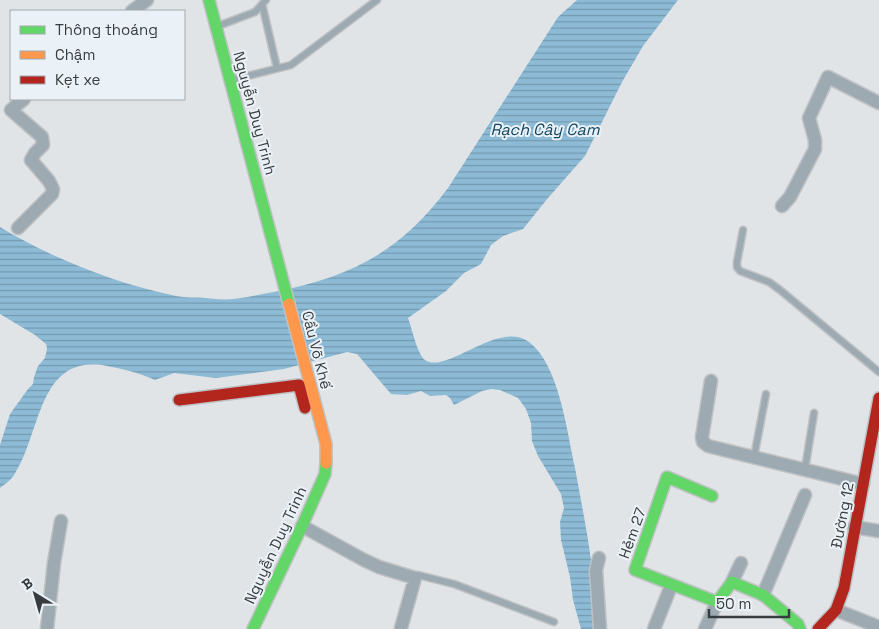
<svg xmlns="http://www.w3.org/2000/svg" width="879" height="629" viewBox="0 0 879 629" font-family="'Space Grotesk',sans-serif">
  <style>
    .water { fill: url(#water-rules) }
    .lines { fill: none; stroke-linecap: round; stroke-linejoin: round }
    .lane-casing { stroke: #bfc2c4; stroke-width: 9 }
    .street-casing { stroke: #bfc2c4; stroke-width: 15 }
    .fast-casing { stroke: #bfc2c4; stroke-width: 14 }
    .slow-casing { stroke: #bfc2c4; stroke-width: 14 }
    .jam-casing { stroke: #bfc2c4; stroke-width: 14 }
    .lane { stroke: #9eaab2; stroke-width: 6 }
    .street { stroke: #9eaab2; stroke-width: 12 }
    .fast { stroke: #63d668; stroke-width: 11 }
    .slow { stroke: #ff974d; stroke-width: 11 }
    .jam { stroke: #b3261e; stroke-width: 11 }
    .labels { text-anchor: middle; dominant-baseline: central; stroke-width: 4; stroke-linejoin: round; paint-order: stroke }
    .street-label { font-size: 15px; fill: #393c3e; stroke: #eaf2f8 }
    .water-label { font-size: 16px; font-style: italic; fill: #124660; stroke: #eaf2f8 }
  </style>
  <defs>
    <pattern id="water-rules" width="6" height="5" patternUnits="userSpaceOnUse" patternTransform="scale(1.25)"><rect width="6" height="5" fill="#8dbbd6"/><path d="M0 2.5h6" fill="none" stroke="#7499af"/></pattern>
  </defs>
  <rect width="100%" height="100%" fill="#e0e4e7"/>
  <path class="water" d="M577,0H678L643,46L622,82L585,156L548,198L523,229L503,236L491,245L481,264L464,273L446,291L408,318C412,328 417,354 425,360C446,375 499,319 529,342C559,364 567,432 575,468C581,501 588,535 592,568C594,588 594,609 596,629H581L573,600L570,577L561,540L560,522L564,508L561,494L538,456L532,441L531,423L526,409L518,398L500,390L491,389L482,391L454,405L450,398L446,395L430,396L421,391L407,395L391,394L357,354L347,352L284,369L216,378L174,373L155,380C139,373 124,369 107,366C37,353 42,433 14,475C11,480 5,484 0,488V445L10,414L28,389L33,384L34,377L38,366L45,358L47,349L46,344L35,335L0,314V227C51,258 117,284 176,296C186,298 196,297 206,298C215,299 224,300 233,299C246,298 260,294 274,292C351,277 400,252 448,188L558,17Z"/>
  <g class="lines">
    <defs>
      <path id="lane" d="M262,4L277,68
        M218,26L255,12L266,0
        M232,80L291,65L377,0
        M743,230L737,262V267L740,271L769,282L780,290L879,372
        M754,457L766,394
        M805,469L814,413
        M415,578L418,575L454,584L554,622"/>
      <path id="street" d="M132,11L147,0
        M782,206L790,197L815,149V140L809,118L828,77L879,103
        M18,228L52,194L53,189L49,181L31,160L35,153L43,145L42,137L11,110L24,99
        M711,381L702,437L703,442L708,446L863,484
        M302,526L364,560L379,567L415,578L401,628
        M854,527L879,531
        M599,558L596,570L600,629
        M732,582L741,563
        M763,595L805,495
        M836,610L879,627
        M47,629L54,563L61,521
        M654,629L671,586
        M705,629L717,602"/>
      <path id="fast" d="M209,0L289,304
        M712,496L667,477L635,570L717,602L732,582L763,595L798,624L800,629
        M253,629L302,526L325,474L326,463"/>
      <path id="slow" d="M289,304L326,444V463"/>
      <path id="jam" d="M179,400L299,385L305,408
        M818,629L836,610L844,588L879,398"/>
    </defs>
    <use href="#lane" class="lane-casing"/>
    <use href="#street" class="street-casing"/>
    <use href="#fast" class="fast-casing"/>
    <use href="#slow" class="slow-casing"/>
    <use href="#jam" class="jam-casing"/>
    <use href="#lane" class="lane"/>
    <use href="#street" class="street"/>
    <use href="#fast" class="fast"/>
    <use href="#slow" class="slow"/>
    <use href="#jam" class="jam"/>
  </g>
  <g class="labels">
    <g class="street-label">
      <text transform="translate(255 113) rotate(75)">Nguyễn Duy Trinh</text>
      <text transform="translate(317 350) rotate(76)">Cầu Võ Khế</text>
      <text transform="translate(842 515) rotate(-79)">Đường 12</text>
      <text transform="translate(632 533) rotate(-70)">Hẻm 27</text>
      <text transform="translate(275 545) rotate(-65)">Nguyễn Duy Trinh</text>
    </g>
    <g class="water-label">
      <text x="545" y="129">Rạch Cây Cam</text>
    </g>
  </g>
  <rect x="10" y="10" width="175" height="90" fill="#eaf2f8" stroke="#a3a9ae"/>
  <rect x="20" y="26" width="25" height="8" fill="#63d668" stroke="#a3a9ae"/>
  <text x="55" y="35" font-size="15" fill="#393c3e">Thông thoáng</text>
  <rect x="20" y="51" width="25" height="8" fill="#ff974d" stroke="#a3a9ae"/>
  <text x="55" y="60" font-size="15" fill="#393c3e">Chậm</text>
  <rect x="20" y="76" width="25" height="8" fill="#b3261e" stroke="#a3a9ae"/>
  <text x="55" y="85" font-size="15" fill="#393c3e">Kẹt xe</text>
  <g transform="translate(35 594) rotate(323)" stroke="#eaf2f8" stroke-width="4" paint-order="stroke">
  <path d="M0-4L9 19L0 12L-9 19Z" fill="#393c3e"/>
  <text y="-8" font-size="14" font-weight="bold" text-anchor="middle" fill="#393c3e">B</text>
  </g>
  <path d="M709 609v8h80v-8" fill="none" stroke="#393c3e" stroke-width="2.5"/>
  <text x="716" y="609" font-size="15" fill="#393c3e" stroke="#eaf2f8" stroke-width="4" paint-order="stroke">50 m</text>
</svg>
